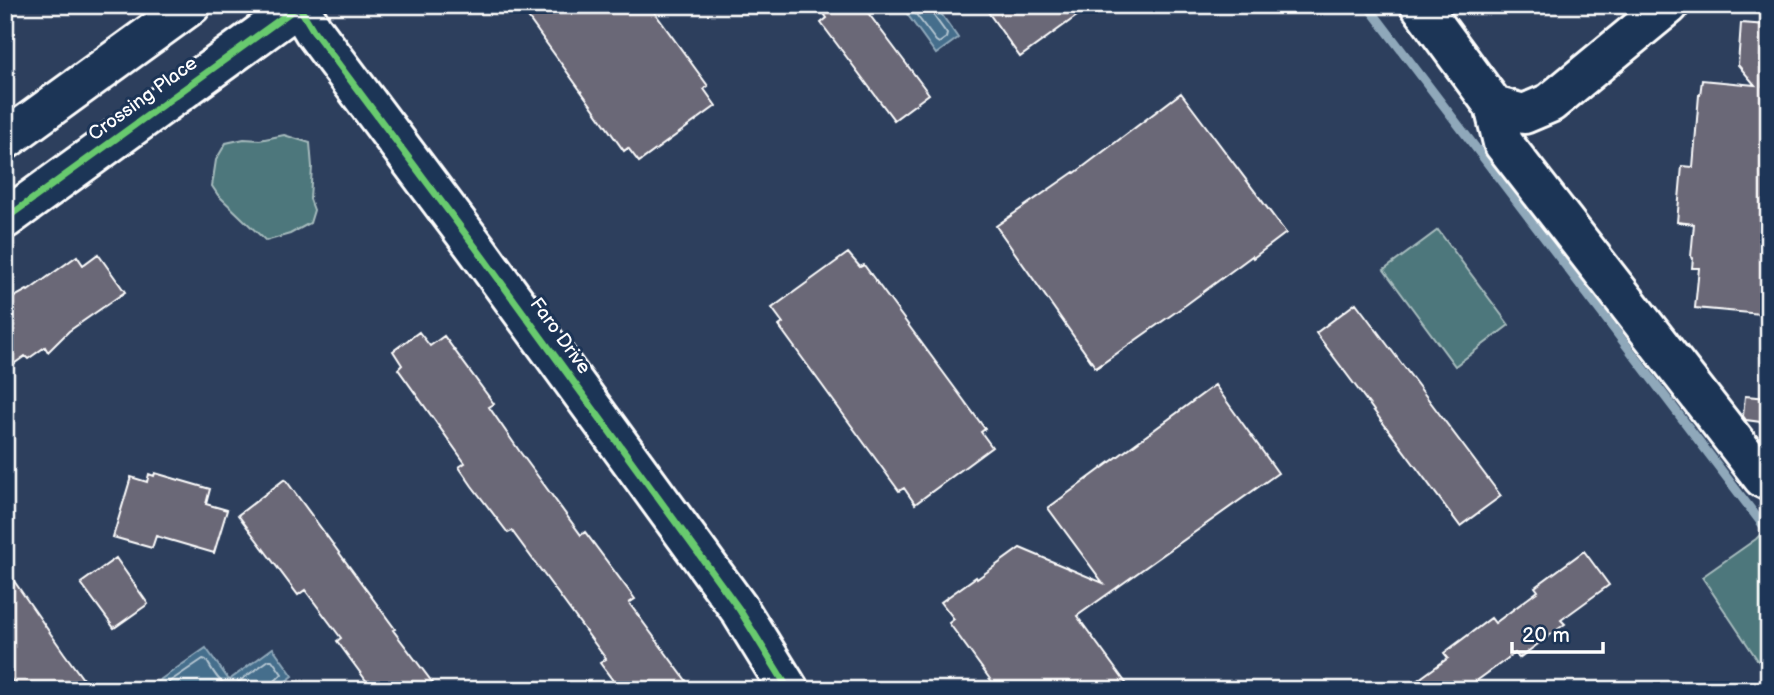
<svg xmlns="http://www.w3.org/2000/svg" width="1774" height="695" viewBox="0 0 1774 695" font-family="'Balsamiq Sans',sans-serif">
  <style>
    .green { fill: #4e777b; stroke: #a6bbbd; stroke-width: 2 }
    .water { fill: #446e8c; stroke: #8fa8ba; stroke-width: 2 }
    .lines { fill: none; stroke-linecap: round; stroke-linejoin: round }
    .shore { stroke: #b4c5d1; stroke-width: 2 }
    .stream { stroke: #8fa8ba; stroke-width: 9 }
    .building { fill: #6b6777; stroke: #fff; stroke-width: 2 }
    .minor-casing { stroke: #fff; stroke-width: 44 }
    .minor { stroke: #1d3557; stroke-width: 38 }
    .cycleway-casing { stroke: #1d3557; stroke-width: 11 }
    .cycleway { stroke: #67ca6e; stroke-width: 7 }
    .labels { text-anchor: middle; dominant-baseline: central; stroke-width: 6; stroke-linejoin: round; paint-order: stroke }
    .street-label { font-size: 19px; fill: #fff; stroke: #1d3557 }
  </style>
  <rect width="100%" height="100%" fill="#2d3f5d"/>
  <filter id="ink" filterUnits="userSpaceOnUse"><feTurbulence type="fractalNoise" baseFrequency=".0143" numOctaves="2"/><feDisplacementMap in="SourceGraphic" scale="14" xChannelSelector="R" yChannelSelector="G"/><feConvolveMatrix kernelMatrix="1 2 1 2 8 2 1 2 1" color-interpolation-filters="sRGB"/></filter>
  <g filter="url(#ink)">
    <path class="green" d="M284,135L310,143L312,167L310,199L314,210L310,223L290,234L266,241L218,195L212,186L216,160L226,143L244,139L260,140Z
      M1438,230L1509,325L1455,366L1384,270Z
      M1769,526V677L1702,577L1756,539Z"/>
    <path class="water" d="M905,5H935L958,38L936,54L902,7Z
      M206,648L229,680L273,648L293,676L274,690H163L157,682Z"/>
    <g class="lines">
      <path class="shore" d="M909,5L936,41L939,43L946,38L947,34L931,12L930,5
        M168,690L169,682L203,659L206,660C213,670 220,688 234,685L269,660H272L282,674L273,683L271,690"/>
      <path class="stream" d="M1367,5L1769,533"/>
    </g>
    <path class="building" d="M519,5H649L708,86L704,89L716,106L639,162L628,148L624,151Z
      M818,5H862L929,94L894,120L821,23L827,18Z
      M983,5H1092L1020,57Z
      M1741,23L1767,25L1763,86H1769V232L1761,314L1695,308L1699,268H1692L1693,258L1691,257L1694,224L1677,222L1682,166L1693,167L1699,95H1700L1702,80L1755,85L1738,65Z
      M1181,93L1286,233L1253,258L1252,256L1187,304L1096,368L996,226L1074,172L1075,173Z
      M848,253L860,267L864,265L985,429L981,432L992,447L915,504L904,488L899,491L779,326L783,323L772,308Z
      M98,254L125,292L69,331L48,352L45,347L28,359L25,356L5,370V302L27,290L28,291L77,256L83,265Z
      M1356,303L1501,496L1460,526L1316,333Z
      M419,332L430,346L444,336L494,404L489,407L520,452L581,535L585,532L635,599L629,603L693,690H620L600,663L606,659L512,531L508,533L472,486L459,467L465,463L398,369L402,365L393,351Z
      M1215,385L1278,473L1077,616L1131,690H998L949,623L954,619L941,602L976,577L977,579L1020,548L1103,583L1048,508Z
      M1745,396L1769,398V423L1746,420L1743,416Z
      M155,473L210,489L206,504L227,510L214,553L156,536L152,548L113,537L131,477L147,482L149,474L154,476Z
      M285,479L395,629L393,630L438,690H373L337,641L341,638L305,590L298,595L238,515Z
      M1584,551L1609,585L1561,620L1565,624L1519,658L1515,653L1464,690H1404L1448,658L1444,653L1491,618L1495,623L1538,591L1535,587Z
      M116,558L148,604L114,628L81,583Z
      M5,568L64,653L91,690H19L5,671Z"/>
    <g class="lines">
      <defs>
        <path id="minor" d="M298,5L313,30L476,248L739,609L789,690
          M1420,5L1494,106L1524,114L1550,103L1669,5
          M1494,106L1503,143L1763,478L1769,481
          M5,140L191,5
          M5,219L300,5"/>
      </defs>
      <use href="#minor" class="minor-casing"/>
      <use href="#minor" class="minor"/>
      <defs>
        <path id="cycleway" d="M298,5L313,30L476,248L739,609L789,690
          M5,219L300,5"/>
      </defs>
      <use href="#cycleway" class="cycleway-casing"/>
      <use href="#cycleway" class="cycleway"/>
    </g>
  </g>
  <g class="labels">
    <g class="street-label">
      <text transform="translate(143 99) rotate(-36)">Crossing Place</text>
      <text transform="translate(560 336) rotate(54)">Faro Drive</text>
    </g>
  </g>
  <rect width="1774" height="695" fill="none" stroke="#1d3557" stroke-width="28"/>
  <rect x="14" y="14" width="1746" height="667" fill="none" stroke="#fff" stroke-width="2.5" filter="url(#ink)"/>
  <path d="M1512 642v10h91v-10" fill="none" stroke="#ffffff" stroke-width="3.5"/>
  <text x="1522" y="642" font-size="21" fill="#ffffff" stroke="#1d3557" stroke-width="5" paint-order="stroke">20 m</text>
</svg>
